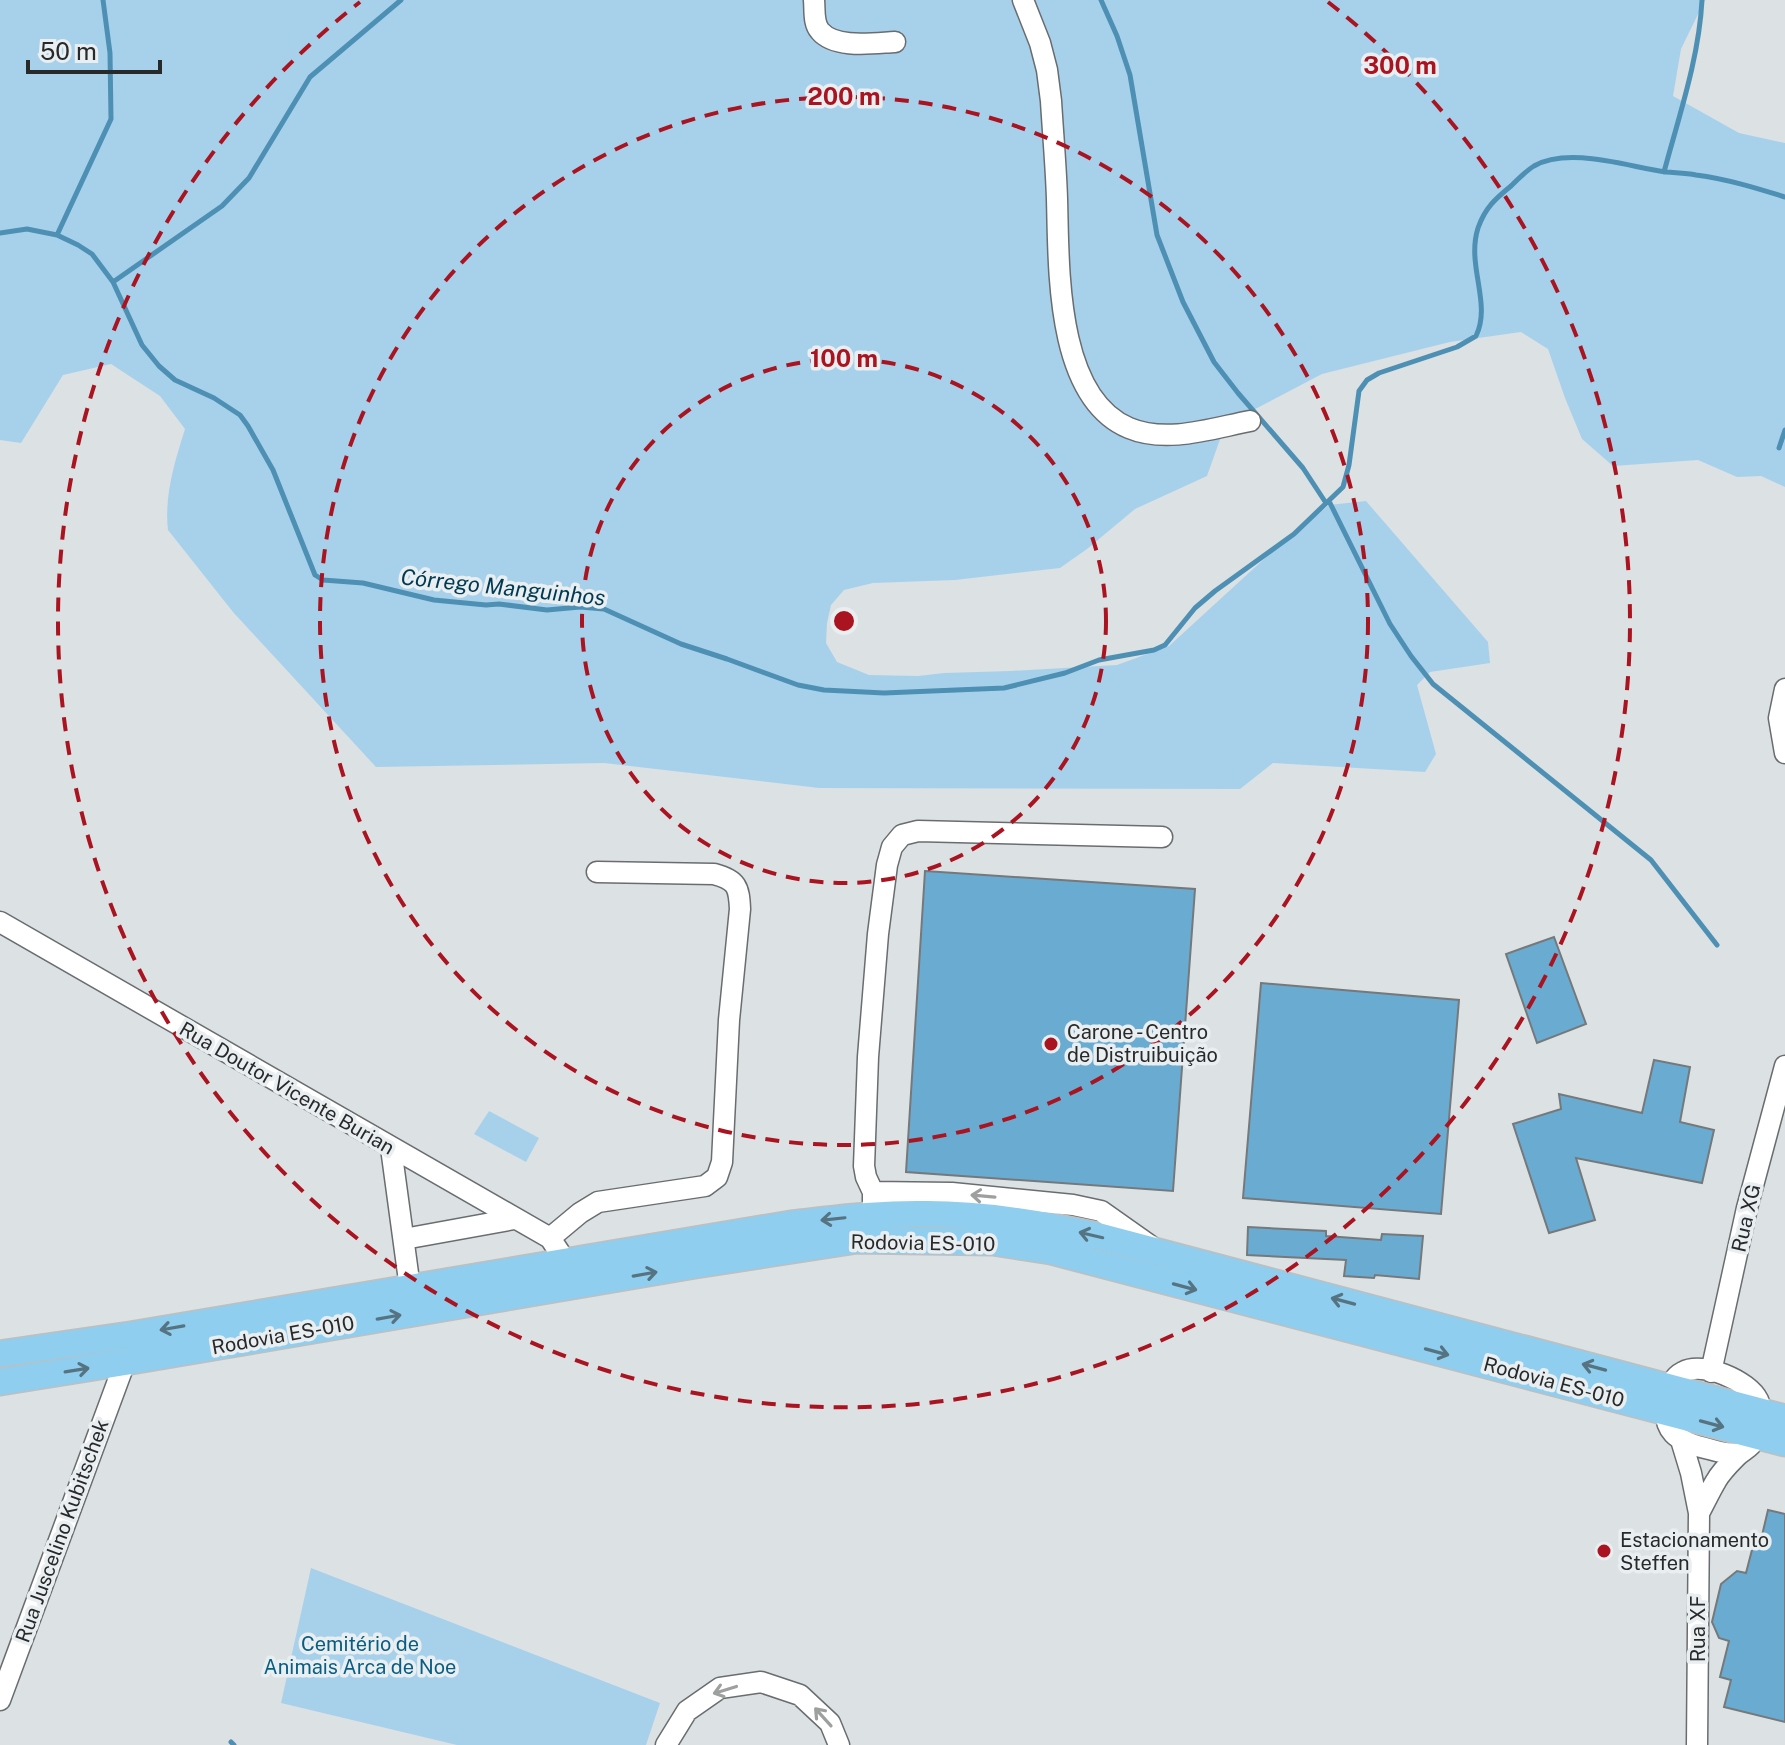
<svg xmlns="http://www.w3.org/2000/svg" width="1785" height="1745" viewBox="0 0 1785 1745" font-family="'Public Sans',sans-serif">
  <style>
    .green { fill: #a7d1eb }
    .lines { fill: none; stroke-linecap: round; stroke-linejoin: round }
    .stream { stroke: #4e90b4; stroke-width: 5 }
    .building { fill: #6aacd1; stroke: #75797c; stroke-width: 2 }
    .minor-casing { stroke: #696d70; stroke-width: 23 }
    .major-casing { stroke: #bebfbf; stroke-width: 29 }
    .minor { stroke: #fff; stroke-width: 20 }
    .major { stroke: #8fceee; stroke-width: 26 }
    .oneway { stroke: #9e9f9f }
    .oneway2 { stroke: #567382 }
    .ring { fill: none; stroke: #a91420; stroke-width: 4; stroke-dasharray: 14 10 }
    .poi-dot { fill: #a91420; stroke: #e9eef1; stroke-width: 3 }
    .labels { text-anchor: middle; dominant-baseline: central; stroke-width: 7; stroke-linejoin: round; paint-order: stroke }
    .poi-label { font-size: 20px; fill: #28292a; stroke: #e9eef1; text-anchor: start }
    .street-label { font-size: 20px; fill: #28292a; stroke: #e9eef1 }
    .park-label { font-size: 20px; fill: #085d82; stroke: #e9eef1 }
    .water-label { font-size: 22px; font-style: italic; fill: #003952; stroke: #e9eef1 }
    .centre { fill: #a91420; stroke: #e9eef1; stroke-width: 4 }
    .ring-label { font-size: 24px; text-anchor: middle; font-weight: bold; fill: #a91420; stroke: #e9eef1; stroke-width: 7; stroke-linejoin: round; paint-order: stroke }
  </style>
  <rect width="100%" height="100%" fill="#dce1e4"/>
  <path class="green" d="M0,0H1705L1681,49L1673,96L1739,133L1785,143V487L1761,476L1737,477L1698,460L1613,466L1582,439L1565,398L1548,349L1521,332L1450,342L1322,374L1240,417L1223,431L1207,476L1135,509L1087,549L1060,568L955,580L873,583L844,590L831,605L827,623L826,643L837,662L869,675L918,676L944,673L1011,671L1117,665L1169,646L1275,549L1329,505L1366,501L1488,642L1490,663L1430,672L1417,685L1436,754L1425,772L1273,763L1240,789L819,788L604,763L376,767L233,612L168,530C164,495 175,461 185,429L160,396L111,364L63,375L21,443L0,440Z
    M489,1111L539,1138L526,1162L474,1134Z
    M311,1568L660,1703L646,1745H457L281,1703Z"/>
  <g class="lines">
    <path class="stream" d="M1101,0L1117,36L1130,75L1157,235L1183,302L1214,362L1238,393L1303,468L1326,503
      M1664,172C1679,116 1699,58 1702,0
      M0,233L27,229L57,235L78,245L92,254L113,282L142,345L159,366L175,380L214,398L240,415L248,426L273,470L315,575L323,580L363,583L434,600L486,605L499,604L547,610L580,607L604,609L681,644L727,659L798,685L824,690L884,693L1004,688L1065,673L1099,660L1154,650L1165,645L1195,608L1215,591L1294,534L1343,487L1349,465L1359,391L1367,380L1379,373L1457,347L1476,336C1492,303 1466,266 1478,228C1485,208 1495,199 1511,186C1518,179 1526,171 1534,166C1569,146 1629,167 1666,172C1676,173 1686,173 1696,175C1727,179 1756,188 1785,197
      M57,235L111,119L110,53L103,0
      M113,282L222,206L249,178L310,77L401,0
      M1779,448L1785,430
      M1329,501L1390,624L1411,656L1433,684L1651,860L1717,945
      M231,1742L234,1745"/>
  </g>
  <path class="building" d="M925,871L1195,889L1173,1191L906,1172Z
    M1554,937L1586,1024L1537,1043L1506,954Z
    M1261,983L1459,1000L1441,1214L1243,1198Z
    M1654,1060L1690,1067L1680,1122L1714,1130L1702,1183L1576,1158L1595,1220L1549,1233L1513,1124L1561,1109L1559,1094L1642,1113Z
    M1248,1227L1326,1231V1236L1381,1240L1382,1234L1423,1236L1419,1279L1375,1275L1374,1278L1344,1276L1346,1260L1247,1255Z
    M1768,1510L1785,1514V1722L1724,1707L1731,1680L1720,1677L1729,1641L1719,1638L1712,1622L1721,1584L1737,1571L1746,1573L1754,1542L1760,1544Z"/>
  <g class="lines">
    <defs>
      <path id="minor" d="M814,0C815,10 813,23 820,31C835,49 874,43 895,42
        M1023,0L1040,43L1047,70L1051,101C1053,134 1056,167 1057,199C1059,266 1055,397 1129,428C1167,444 1213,428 1250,421
        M1785,689L1779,718L1785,753
        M0,922L550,1238L566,1262
        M391,1148L410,1288
        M873,1192L866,1177L864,1166L868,1057L878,934L887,865L892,847L902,835L918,831L1162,837
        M873,1204V1192L952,1193L1073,1205L1101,1211L1152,1247
        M550,1238L580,1213L598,1202L705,1186L717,1177L722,1162L729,1020L740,909C739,887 737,880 714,874L597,872
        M404,1239L514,1219
        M1711,1372L1747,1208L1785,1066
        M1681,1440L1691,1473L1699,1513L1697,1745
        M1699,1513C1705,1502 1710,1491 1716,1481C1721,1472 1729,1464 1736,1457C1744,1449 1752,1448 1756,1436C1759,1425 1763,1411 1758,1400C1749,1381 1703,1361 1683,1372C1673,1377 1670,1386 1667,1396C1660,1432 1677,1442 1709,1449C1719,1452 1728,1454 1739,1454
        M0,1700L125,1362
        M666,1745L687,1711L720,1688L761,1682L800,1695L830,1723L839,1745"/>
      <path id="major" d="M0,1354L130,1335L791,1224C836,1219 881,1213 927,1214C985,1214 1042,1224 1098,1236L1785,1418
        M0,1382L125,1362L695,1265L857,1240L993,1242L1051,1251L1785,1443"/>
    </defs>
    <use href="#minor" class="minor-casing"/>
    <use href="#major" class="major-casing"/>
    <use href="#minor" class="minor"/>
    <use href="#major" class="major"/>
  </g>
  <defs><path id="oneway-shaft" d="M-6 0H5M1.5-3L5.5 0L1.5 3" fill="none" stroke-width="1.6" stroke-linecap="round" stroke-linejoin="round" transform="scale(2)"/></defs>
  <g class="oneway">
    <use href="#oneway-shaft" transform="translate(983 1196) rotate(-175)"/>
    <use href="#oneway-shaft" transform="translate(725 1690) rotate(163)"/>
    <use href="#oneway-shaft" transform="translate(823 1717) rotate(-132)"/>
  </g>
  <g class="oneway2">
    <use href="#oneway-shaft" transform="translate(833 1219) rotate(174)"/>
    <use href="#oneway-shaft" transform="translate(1091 1235) rotate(-167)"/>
    <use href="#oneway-shaft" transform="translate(645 1274) rotate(-10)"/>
    <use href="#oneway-shaft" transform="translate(1185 1287) rotate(15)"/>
    <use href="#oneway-shaft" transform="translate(1343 1301) rotate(-165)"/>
    <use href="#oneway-shaft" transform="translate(389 1317) rotate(-10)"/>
    <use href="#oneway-shaft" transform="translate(172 1328) rotate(170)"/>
    <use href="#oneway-shaft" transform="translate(1437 1352) rotate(15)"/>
    <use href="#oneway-shaft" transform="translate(1594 1367) rotate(-165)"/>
    <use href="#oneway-shaft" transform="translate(77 1370) rotate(-9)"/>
    <use href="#oneway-shaft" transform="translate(1712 1424) rotate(15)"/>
  </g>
  <g class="ring">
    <circle cx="844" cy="621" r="262"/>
    <circle cx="844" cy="621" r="524"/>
    <path d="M1328 2A786 786 0 1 1 360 2"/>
  </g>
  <g class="poi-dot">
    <circle cx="1051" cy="1044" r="8"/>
    <circle cx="1604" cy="1551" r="8"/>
  </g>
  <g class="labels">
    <g class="poi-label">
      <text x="1067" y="1032">Carone - Centro<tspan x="1067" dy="23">de Distruibuição</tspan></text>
      <text x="1620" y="1540">Estacionamento<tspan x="1620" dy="23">Steffen</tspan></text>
    </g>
    <g class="street-label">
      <text transform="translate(287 1088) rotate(30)">Rua Doutor Vicente Burian</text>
      <text transform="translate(1746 1218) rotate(-77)">Rua XG</text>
      <text transform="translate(923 1243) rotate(1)">Rodovia ES-010</text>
      <text transform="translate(283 1335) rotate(-10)">Rodovia ES-010</text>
      <text transform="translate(1554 1382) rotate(15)">Rodovia ES-010</text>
      <text transform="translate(62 1531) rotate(-70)">Rua Juscelino Kubitschek</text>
      <text transform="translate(1698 1629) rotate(-90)">Rua XF</text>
    </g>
    <g class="park-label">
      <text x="360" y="1644">Cemitério de<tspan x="360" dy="23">Animais Arca de Noe</tspan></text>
    </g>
    <g class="water-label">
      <text transform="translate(503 587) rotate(6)">Córrego Manguinhos</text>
    </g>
  </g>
  <circle cx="844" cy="621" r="12" class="centre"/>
  <g class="ring-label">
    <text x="1400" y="74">300 m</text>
    <text x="844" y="105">200 m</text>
    <text x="844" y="367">100 m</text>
  </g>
  <path d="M28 60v12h132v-12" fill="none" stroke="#28292a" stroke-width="4"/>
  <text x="40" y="60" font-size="24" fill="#28292a" stroke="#e9eef1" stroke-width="6" paint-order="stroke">50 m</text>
</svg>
